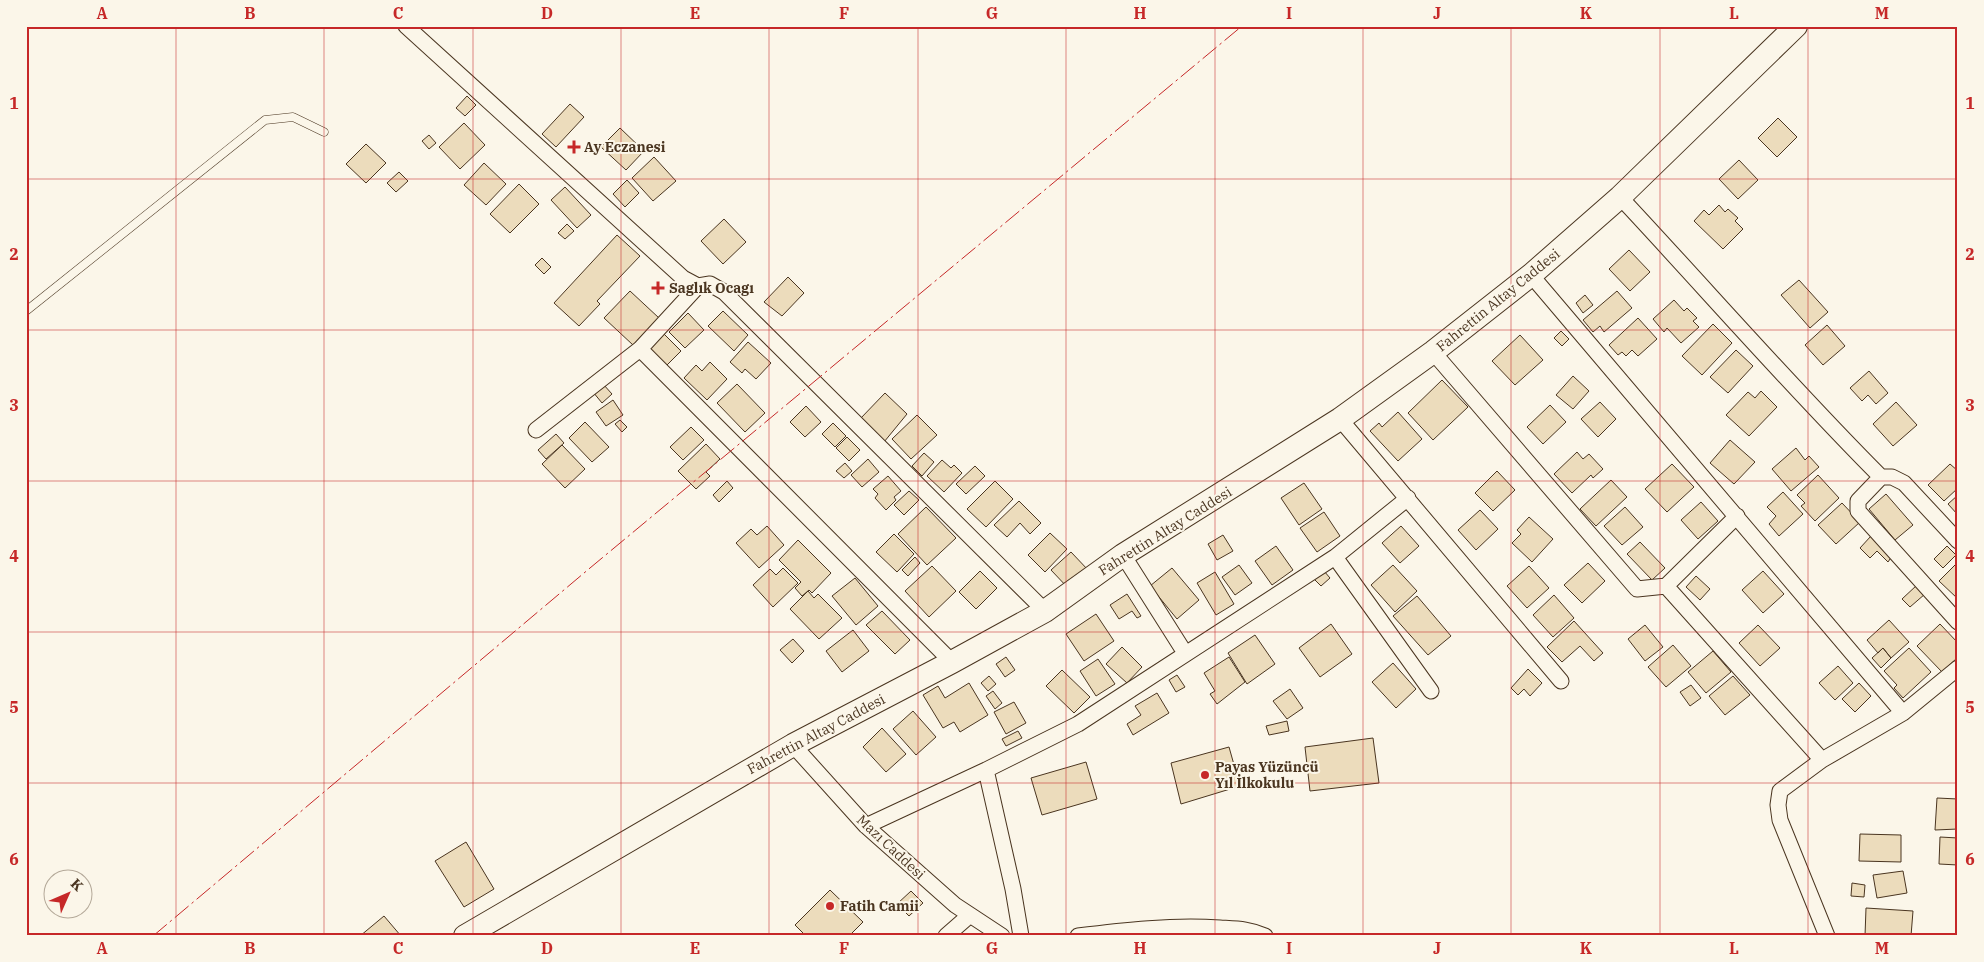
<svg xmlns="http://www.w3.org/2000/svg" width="1984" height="962" viewBox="0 0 1984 962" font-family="'IBM Plex Serif',serif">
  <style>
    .building { fill: #ecdcbc; stroke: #4a3520 }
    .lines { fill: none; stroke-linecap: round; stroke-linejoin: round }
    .lane-casing { stroke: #4a3520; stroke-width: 9 }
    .street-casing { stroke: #4a3520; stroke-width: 17 }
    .secondary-casing { stroke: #4a3520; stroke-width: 24 }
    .lane { stroke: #fbf6e9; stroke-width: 8 }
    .street { stroke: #fbf6e9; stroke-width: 15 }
    .secondary { stroke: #fbf6e9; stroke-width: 22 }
    .power { stroke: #c62828; stroke-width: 1; stroke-dasharray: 18 4 2.5 4; stroke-linecap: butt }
    .grid { fill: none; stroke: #c62828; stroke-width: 1; stroke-opacity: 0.55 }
    .poi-dot { fill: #c62828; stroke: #fbf6e9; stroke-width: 2 }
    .labels { text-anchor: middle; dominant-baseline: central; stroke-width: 4; stroke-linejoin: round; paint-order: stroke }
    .poi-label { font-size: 14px; font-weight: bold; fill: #4a3520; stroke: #fbf6e9; text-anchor: start }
    .street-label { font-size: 14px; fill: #4a3520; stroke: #fbf6e9 }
    .neatline { fill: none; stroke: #c62828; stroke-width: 2 }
    .grid-label { font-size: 16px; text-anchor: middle; font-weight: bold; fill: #c62828 }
  </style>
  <rect width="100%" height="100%" fill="#fbf6e9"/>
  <path class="building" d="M467,96L476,105L465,116L456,108Z
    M570,104L584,117L556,147L542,134Z
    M1778,118L1797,137L1777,157L1758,138Z
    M464,123L485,145L460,169L439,147Z
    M620,128L644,151L626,170L601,147Z
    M429,135L436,143L429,149L422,141Z
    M366,144L386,163L366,183L346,164Z
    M654,157L676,181L653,201L632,178Z
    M1739,160L1758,180L1738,199L1719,179Z
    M484,163L506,184L486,205L464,185Z
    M399,172L408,181L396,192L387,183Z
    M627,180L639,193L625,207L613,194Z
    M519,184L539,204L510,233L490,214Z
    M565,187L591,215L577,228L551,200Z
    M1719,205L1725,212L1728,209L1738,218L1735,221L1743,229L1723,249L1694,221L1704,210L1709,215Z
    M724,219L746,242L723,264L701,241Z
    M567,224L574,231L565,239L558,233Z
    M617,235L640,256L597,301L600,304L579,326L554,303Z
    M1629,250L1650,272L1630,291L1609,269Z
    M542,258L551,267L544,274L535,265Z
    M788,277L804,293L782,316L764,302Z
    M1799,280L1828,312L1810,328L1781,295Z
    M630,291L659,318L633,345L604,318Z
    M1617,291L1632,308L1604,332L1600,326L1593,332L1583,320Z
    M1585,295L1593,305L1583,313L1576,303Z
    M1674,300L1684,311L1687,308L1697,318L1693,321L1699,327L1681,343L1667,328L1664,332L1653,319Z
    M723,311L748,335L734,351L708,326Z
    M688,313L704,330L685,348L669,332Z
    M1638,318L1657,339L1638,356L1632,350L1626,356L1622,352L1618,355L1609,345Z
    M1713,324L1732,343L1702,375L1682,356Z
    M1827,325L1845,346L1823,365L1805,345Z
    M1561,331L1569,339L1562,346L1554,338Z
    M664,334L681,351L666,366L649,350Z
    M1520,335L1543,360L1515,385L1492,361Z
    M748,342L771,363L756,379L745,369L742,373L730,362Z
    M1736,350L1753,366L1728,393L1710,377Z
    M710,362L727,379L707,400L684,378L696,365L702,371Z
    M1869,371L1888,393L1876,404L1868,395L1862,401L1850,388Z
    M1573,376L1589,391L1573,409L1556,395Z
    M1442,380L1468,407L1433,440L1408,413Z
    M603,384L612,394L602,403L593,392Z
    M737,384L765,413L745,432L717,403Z
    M1761,391L1777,407L1749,436L1726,415L1748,392L1755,398Z
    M885,393L907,414L884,442L860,419Z
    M613,400L623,415L606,426L596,412Z
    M1600,402L1616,419L1598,437L1581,419Z
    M1896,402L1917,425L1893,446L1873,424Z
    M1550,405L1566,422L1543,444L1527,427Z
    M806,406L821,422L805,437L790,422Z
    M1398,412L1422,439L1398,461L1370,431L1379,423L1382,427Z
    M917,415L937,435L911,459L892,439Z
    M620,420L627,427L622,432L615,424Z
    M585,422L609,447L592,462L569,438Z
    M833,423L846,436L835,447L822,434Z
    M691,427L704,440L683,460L670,447Z
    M556,434L564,443L546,459L538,450Z
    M847,437L860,450L849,461L836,448Z
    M1730,440L1755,462L1734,484L1710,463Z
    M706,444L720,459L706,472L710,476L696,489L678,471Z
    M562,445L585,469L565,488L542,464Z
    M1796,448L1805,460L1809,456L1819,467L1791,491L1772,469Z
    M1577,452L1583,459L1589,454L1603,469L1593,478L1591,475L1572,493L1554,474Z
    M924,453L934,462L922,476L912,466Z
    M868,459L879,472L862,487L851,475Z
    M942,460L951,468L954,465L962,473L944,492L927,476Z
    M845,463L852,471L844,478L836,471Z
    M1672,464L1694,487L1667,512L1645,489Z
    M1950,464L1958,471V488L1944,501L1928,485Z
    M975,466L985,476L966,494L956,484Z
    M1497,471L1515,490L1493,511L1475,493Z
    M1818,475L1839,498L1815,521L1801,506L1805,503L1797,495Z
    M888,476L901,491L894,497L896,500L886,510L875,498L878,494L873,489Z
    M1611,480L1627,497L1596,526L1580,509Z
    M727,481L733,488L719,502L713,495Z
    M995,481L1013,499L986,527L967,509Z
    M1304,483L1322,509L1299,525L1281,498Z
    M909,491L919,500L904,515L894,505Z
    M1783,492L1803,514L1779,536L1769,524L1776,516L1767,507Z
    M1886,494L1913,525L1895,540L1869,509Z
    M1958,495V515L1948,504Z
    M1019,501L1041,523L1030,534L1020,523L1007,537L994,525Z
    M1701,502L1718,521L1698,539L1681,520Z
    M1842,503L1860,522L1836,544L1818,525Z
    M926,507L956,538L927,565L898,534Z
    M1625,507L1643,527L1622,545L1604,526Z
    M1480,510L1498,529L1476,550L1458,530Z
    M1324,512L1340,536L1317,552L1300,528Z
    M1529,517L1553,539L1532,562L1512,543L1521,534L1517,530Z
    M767,526L784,545L759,568L736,543L751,529L757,535Z
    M1401,526L1419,546L1400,563L1382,543Z
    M1050,533L1067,549L1045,572L1028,555Z
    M894,534L914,554L897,572L876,552Z
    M1223,535L1233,551L1217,560L1208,544Z
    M1871,536L1892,556L1888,562L1877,551L1870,558L1860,548Z
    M798,540L831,573L812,593L809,590L802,596L795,588L801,582L779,560Z
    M1640,542L1665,568L1652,580L1627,554Z
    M1276,546L1293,570L1272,585L1255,561Z
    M1947,546L1956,555L1943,568L1934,559Z
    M1071,552L1089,571L1069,589L1051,570Z
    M915,557L920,563L908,576L902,570Z
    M1958,562V599L1939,581Z
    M1588,563L1605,581L1582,603L1564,585Z
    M1239,565L1252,583L1235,595L1222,577Z
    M1393,565L1417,591L1395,612L1371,585Z
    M932,566L956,591L929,617L905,591Z
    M1529,566L1549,588L1527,608L1507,586Z
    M783,568L798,583L773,607L753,585L770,569L776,575Z
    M1172,568L1199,600L1177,619L1150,586Z
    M980,571L997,588L976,609L959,592Z
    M1324,571L1330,578L1321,586L1314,579Z
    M1763,571L1784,594L1763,613L1742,590Z
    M1215,572L1234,604L1216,615L1197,583Z
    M1696,576L1710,589L1700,600L1686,587Z
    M855,578L878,606L856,625L832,596Z
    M1917,585L1925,594L1910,607L1902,599Z
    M808,591L814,598L818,594L842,618L819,639L790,609Z
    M1127,594L1141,616L1137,618L1132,611L1119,619L1110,605Z
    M1554,595L1574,618L1553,637L1533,615Z
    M1417,596L1451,636L1428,655L1393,616Z
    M882,611L910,640L895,654L866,625Z
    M1096,614L1114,641L1084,661L1066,634Z
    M1889,620L1909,642L1891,658L1883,648L1878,653L1867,640Z
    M1574,621L1603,653L1594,661L1580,646L1562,662L1547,647Z
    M1331,624L1352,654L1320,677L1299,648Z
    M1940,624L1958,643V657L1942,672L1917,646Z
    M1645,625L1663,647L1645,661L1628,639Z
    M1758,625L1780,648L1760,666L1739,643Z
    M853,630L869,651L842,672L826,651Z
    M1255,635L1275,664L1247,684L1228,653Z
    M793,639L804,651L792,663L780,650Z
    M1673,645L1691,666L1666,687L1648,667Z
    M1122,647L1142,667L1127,683L1106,664Z
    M1883,648L1891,658L1881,668L1872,658Z
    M1909,648L1931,672L1903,698L1894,688L1897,685L1884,671Z
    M1713,651L1731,672L1706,693L1688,672Z
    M1006,657L1015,670L1005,677L996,664Z
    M1229,657L1245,682L1217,704L1210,694L1215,691L1204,673Z
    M1098,659L1115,684L1096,696L1080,671Z
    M1393,663L1416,689L1396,708L1372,682Z
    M1838,666L1853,683L1835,700L1819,683Z
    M1528,669L1542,683L1530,696L1524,689L1518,695L1511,688Z
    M1062,670L1090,697L1074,713L1046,686Z
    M1177,675L1185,687L1176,692L1169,680Z
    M989,676L996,684L988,691L981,683Z
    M1733,676L1750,695L1725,715L1709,696Z
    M969,683L988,715L960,732L954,722L943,728L923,695L938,686L945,698Z
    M1859,683L1871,696L1855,712L1842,699Z
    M1691,685L1701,698L1690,706L1680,692Z
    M1290,689L1303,708L1287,719L1273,701Z
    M993,691L1002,703L995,709L986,696Z
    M1157,693L1169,713L1133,735L1127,724L1141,715L1135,706Z
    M1014,702L1026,723L1006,734L994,712Z
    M913,711L936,737L916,755L893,729Z
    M1287,721L1289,731L1269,735L1266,726Z
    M882,728L906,754L886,772L863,747Z
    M1018,731L1022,738L1006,746L1002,739Z
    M1373,738L1379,783L1310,791L1305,747Z
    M1229,747L1240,786L1181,804L1171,763Z
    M1086,762L1097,799L1042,815L1031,778Z
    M1937,798L1958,799V829L1935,830Z
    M1860,834L1901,835V862L1859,861Z
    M1940,837L1958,838V865L1939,864Z
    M466,842L494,889L464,907L435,861Z
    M1903,871L1907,893L1877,898L1873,875Z
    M1852,883L1865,885L1864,897L1851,896Z
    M830,890L863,922L849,936H806L795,925Z
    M911,891L923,903L909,916L897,904Z
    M1866,908L1913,911L1911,936H1865Z
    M384,916L401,936H360Z"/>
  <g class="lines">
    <defs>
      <path id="lane" d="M26,311L265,120L293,117L324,132"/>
      <path id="street" d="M406,26L683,278L698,286L710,284L724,292L1045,611
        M1620,197C1707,290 1791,387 1881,477
        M1531,275L1903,713
        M640,349L952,662
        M1433,352L1637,589L1666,586L1822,760
        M1340,419L1561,681
        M536,430L640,349L698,286
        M1958,541L1904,483L1892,477H1881L1858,501V511L1958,622
        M1123,555L1185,653
        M1335,557L1431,691
        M1666,586L1737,516
        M793,745L866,826L955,905L1002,936
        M986,770L1013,889L1021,936
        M866,826L986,770L1078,724L1335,557L1408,498
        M946,936L970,915
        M1078,936C1125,930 1172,925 1220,928C1236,929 1250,929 1265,936
        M1827,936L1780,820L1778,805L1780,791L1822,760L1903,713L1958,668"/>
      <path id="secondary" d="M465,936L793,745L952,662L1045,611L1123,555L1340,419L1433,352L1531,275L1620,197L1796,26"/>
    </defs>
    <use href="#lane" class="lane-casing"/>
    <use href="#street" class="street-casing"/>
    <use href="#secondary" class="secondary-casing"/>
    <use href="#lane" class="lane"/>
    <use href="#street" class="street"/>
    <use href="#secondary" class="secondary"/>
    <path class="power" d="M153,936L590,568L1242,26"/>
  </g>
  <path class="grid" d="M176,26V936M324,26V936M473,26V936M621,26V936M769,26V936M918,26V936M1066,26V936M1215,26V936M1363,26V936M1511,26V936M1660,26V936M1808,26V936M26,179H1958M26,330H1958M26,481H1958M26,632H1958M26,783H1958"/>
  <g class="poi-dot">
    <path d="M571.5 139.5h5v5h5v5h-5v5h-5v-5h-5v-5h5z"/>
    <path d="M655.5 280.5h5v5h5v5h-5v5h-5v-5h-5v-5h5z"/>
    <circle cx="1205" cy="775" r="5"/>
    <circle cx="830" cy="906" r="5"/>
  </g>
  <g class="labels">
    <g class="poi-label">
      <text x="584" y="147">Ay Eczanesi</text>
      <text x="669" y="288">Saglık Ocagı</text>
      <text x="1215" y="767">Payas Yüzüncü<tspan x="1215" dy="16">Yıl İlkokulu</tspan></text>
      <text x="840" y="906">Fatih Camii</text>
    </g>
    <g class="street-label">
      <text transform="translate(1498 300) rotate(-39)">Fahrettin Altay Caddesi</text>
      <text transform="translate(1165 531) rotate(-32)">Fahrettin Altay Caddesi</text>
      <text transform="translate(816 734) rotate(-28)">Fahrettin Altay Caddesi</text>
      <text transform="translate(891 847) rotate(43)">Mazı Caddesi</text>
    </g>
  </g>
  <rect width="1984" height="962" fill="none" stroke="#fbf6e9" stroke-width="55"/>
  <g transform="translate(68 894) rotate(45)"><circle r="24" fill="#fbf6e9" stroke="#b4a999"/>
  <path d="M0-4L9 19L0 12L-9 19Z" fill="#c62828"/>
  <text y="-8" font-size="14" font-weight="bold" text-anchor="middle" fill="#4a3520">K</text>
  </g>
  <rect x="28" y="28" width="1928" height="906" class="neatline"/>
  <g class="grid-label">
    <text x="102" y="19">A</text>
    <text x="250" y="19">B</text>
    <text x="398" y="19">C</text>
    <text x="547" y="19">D</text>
    <text x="695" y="19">E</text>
    <text x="844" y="19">F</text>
    <text x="992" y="19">G</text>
    <text x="1140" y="19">H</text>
    <text x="1289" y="19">I</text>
    <text x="1437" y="19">J</text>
    <text x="1586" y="19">K</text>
    <text x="1734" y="19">L</text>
    <text x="1882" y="19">M</text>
    <text x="14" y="109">1</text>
    <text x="1970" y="109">1</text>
    <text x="14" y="260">2</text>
    <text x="1970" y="260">2</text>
    <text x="14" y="411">3</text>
    <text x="1970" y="411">3</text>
    <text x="14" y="562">4</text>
    <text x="1970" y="562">4</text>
    <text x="14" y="713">5</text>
    <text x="1970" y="713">5</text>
    <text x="14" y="865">6</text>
    <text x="1970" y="865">6</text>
    <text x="102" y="954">A</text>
    <text x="250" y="954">B</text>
    <text x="398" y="954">C</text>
    <text x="547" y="954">D</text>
    <text x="695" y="954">E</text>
    <text x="844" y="954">F</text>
    <text x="992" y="954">G</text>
    <text x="1140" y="954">H</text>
    <text x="1289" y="954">I</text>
    <text x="1437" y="954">J</text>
    <text x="1586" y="954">K</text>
    <text x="1734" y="954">L</text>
    <text x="1882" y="954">M</text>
  </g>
</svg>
